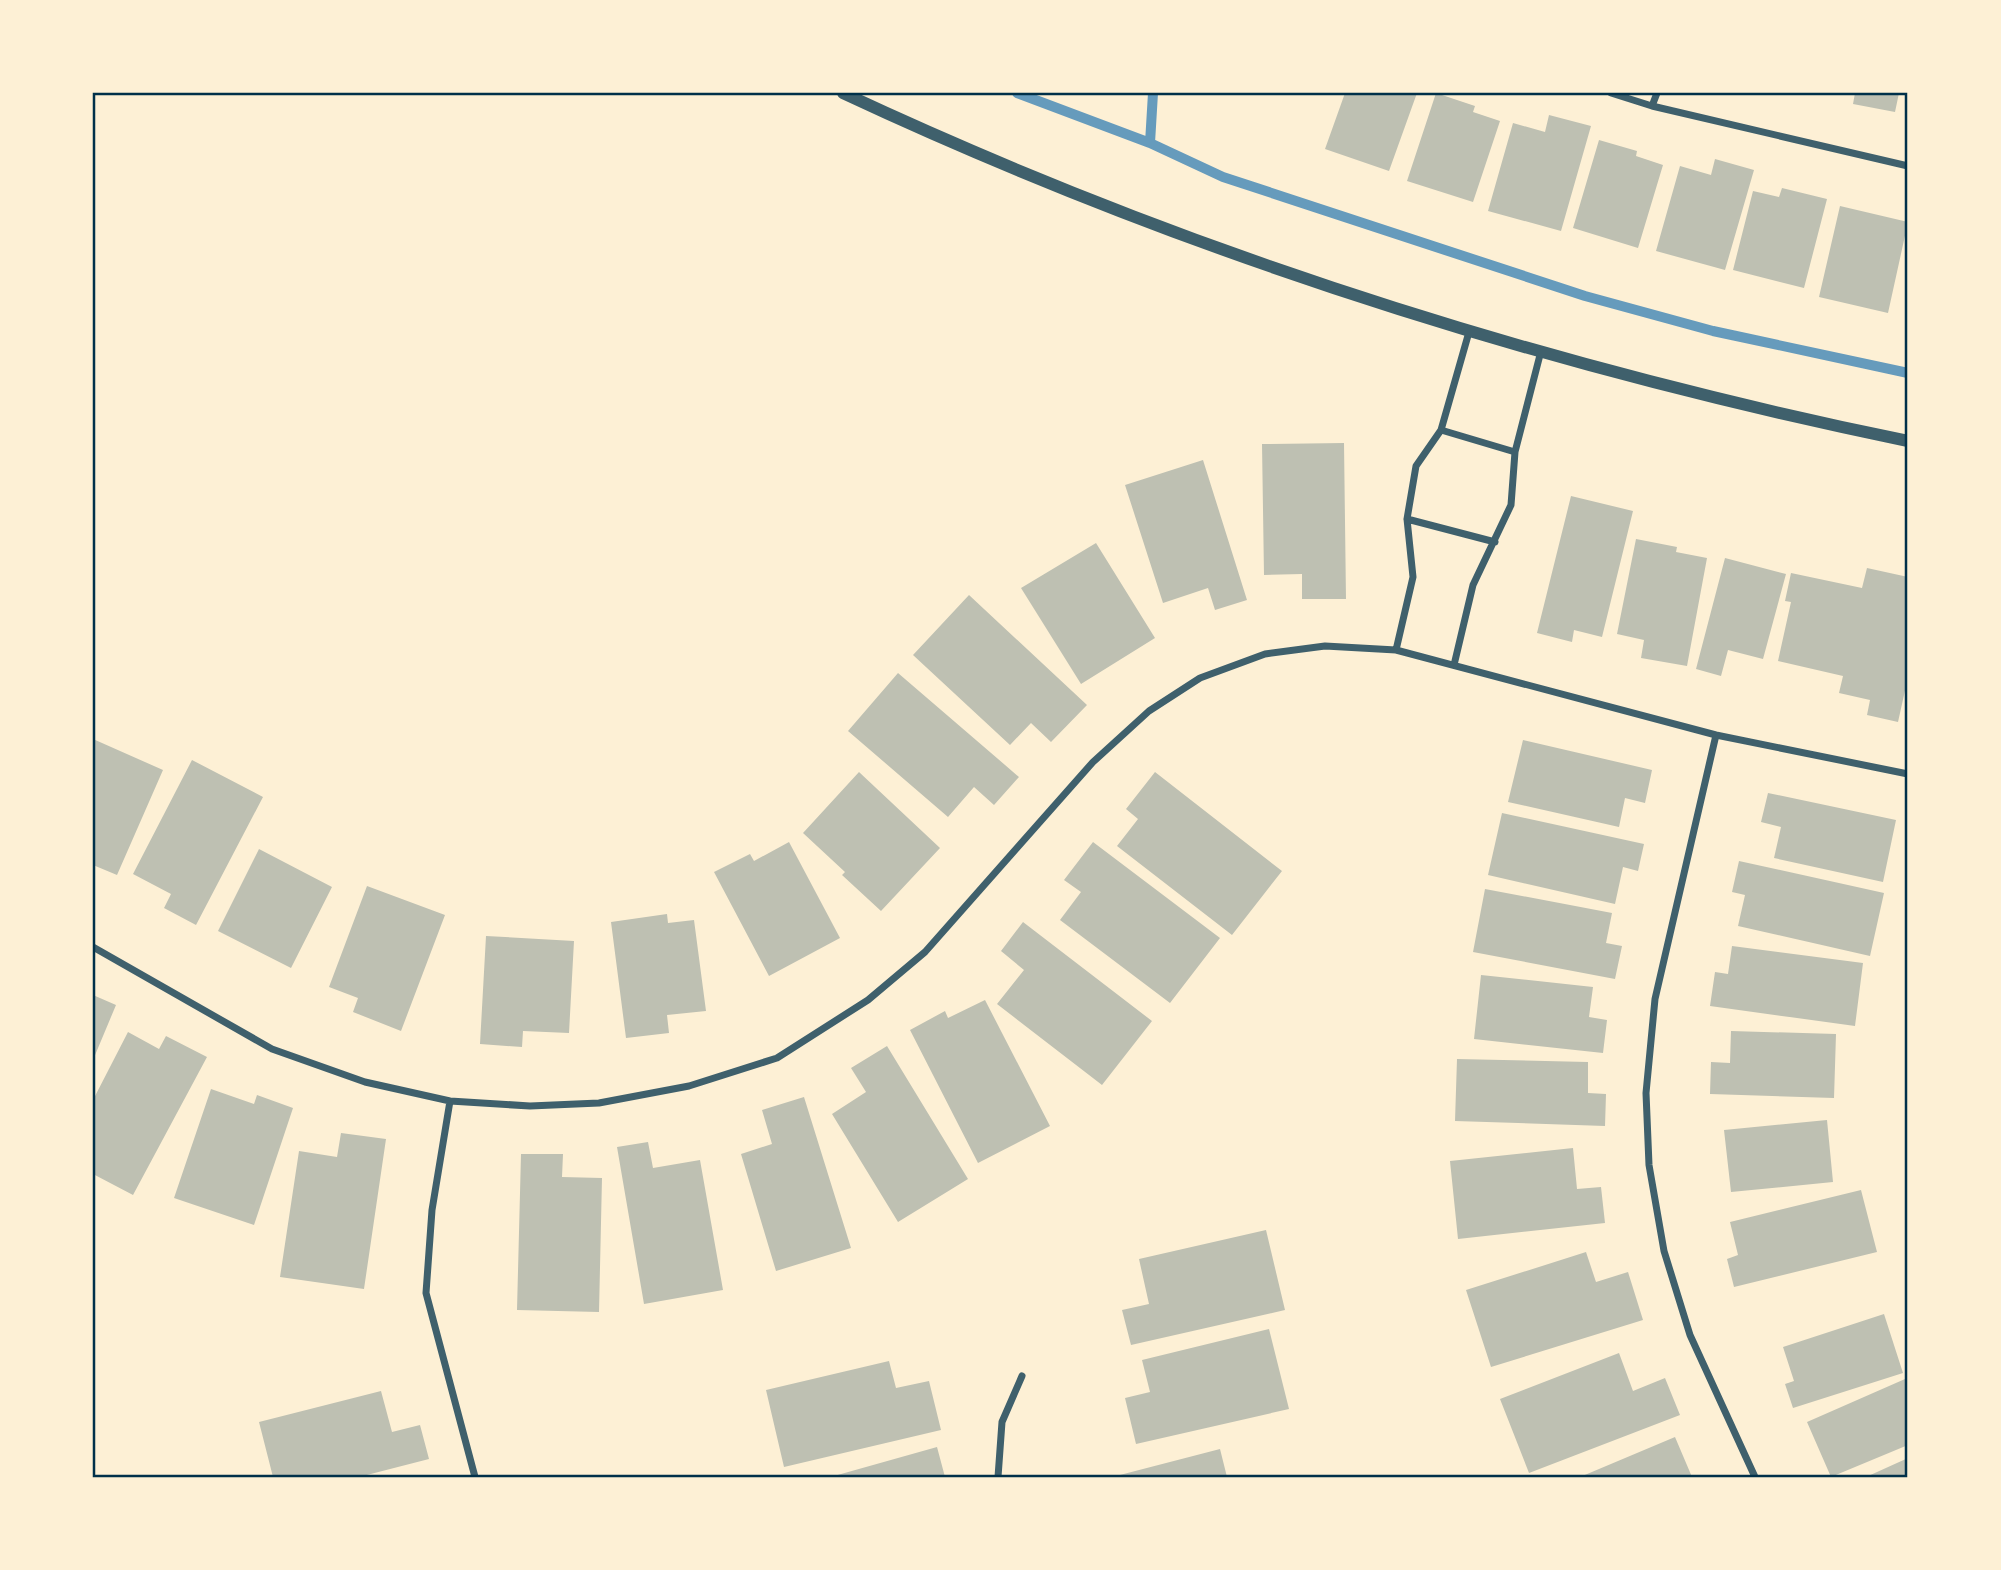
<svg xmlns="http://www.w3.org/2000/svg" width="2001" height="1570" viewBox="0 0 2001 1570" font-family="Arial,sans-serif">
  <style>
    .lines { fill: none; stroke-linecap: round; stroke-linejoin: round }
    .stream { stroke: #669bbc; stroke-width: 10 }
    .building { fill: #bec0b2 }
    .minor { stroke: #3f606c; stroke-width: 7 }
    .tertiary { stroke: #3f606c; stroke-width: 12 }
    .neatline { fill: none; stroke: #003049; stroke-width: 2.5 }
  </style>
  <rect width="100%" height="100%" fill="#fdf0d5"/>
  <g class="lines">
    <path class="stream" d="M1017,93L1150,143L1223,177L1585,296L1713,331L1908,373
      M1150,143L1153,93"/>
  </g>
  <path class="building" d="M1345,93H1417L1389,171L1325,149Z
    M1436,93L1475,106L1473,112L1500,121L1473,202L1407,181Z
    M1855,93H1899L1895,112L1853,104Z
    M1549,115L1591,126L1561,231L1488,211L1513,123L1545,132Z
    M1599,140L1637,151L1636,156L1663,165L1638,248L1573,228Z
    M1715,159L1754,170L1725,270L1656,251L1680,166L1711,175Z
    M1782,188L1827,199L1804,288L1733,270L1753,191L1779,197Z
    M1840,206L1908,222L1888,313L1819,297Z
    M1344,443L1346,599H1302V574L1264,575L1262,444Z
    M1203,460L1247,600L1215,610L1208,588L1163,603L1125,485Z
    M1571,496L1633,511L1602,637L1574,630L1572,642L1537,633Z
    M1636,539L1677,547L1676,552L1707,558L1687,666L1641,658L1644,640L1617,634Z
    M1096,543L1155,638L1081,684L1021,588Z
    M1725,558L1786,574L1763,659L1728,650L1721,676L1696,669Z
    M1867,568L1908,577V677L1898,722L1867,715L1870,700L1839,693L1843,676L1778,661L1791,602L1785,601L1791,573L1862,588Z
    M969,595L1087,705L1051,742L1031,723L1010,745L913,655Z
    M898,673L1019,777L994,805L974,787L948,817L848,731Z
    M93,739L163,770L117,875L93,865Z
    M1523,740L1652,770L1645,803L1625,798L1619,827L1508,802Z
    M192,760L263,797L196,925L164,908L171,894L133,874Z
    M859,772L940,848L881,911L842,875L845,872L803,833Z
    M1155,772L1282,871L1232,935L1117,846L1138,819L1126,809Z
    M1768,793L1896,820L1883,882L1774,858L1781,827L1761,822Z
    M1502,813L1644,844L1638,871L1623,867L1615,904L1488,875Z
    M789,842L840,938L769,976L714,872L750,854L754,861Z
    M1093,842L1220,938L1170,1003L1060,920L1081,892L1064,880Z
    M259,849L332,887L291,968L218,931Z
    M1739,861L1884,893L1870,956L1738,926L1745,895L1732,892Z
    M367,886L445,915L401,1031L353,1012L358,998L329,987Z
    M1485,889L1612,913L1606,943L1622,946L1615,979L1473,952Z
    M667,914L668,923L694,920L706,1011L667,1015L669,1033L626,1038L611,922Z
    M1023,922L1152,1021L1102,1085L997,1004L1024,970L1001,951Z
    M486,936L574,941L569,1033L523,1031L522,1047L480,1044Z
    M1732,946L1863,963L1855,1026L1710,1006L1715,972L1728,974Z
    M1481,975L1593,987L1589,1017L1607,1020L1603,1053L1474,1039Z
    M93,995L116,1005L93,1060Z
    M985,1000L1050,1126L978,1163L910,1030L945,1011L948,1018Z
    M1731,1031L1836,1034L1834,1098L1710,1094L1711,1062L1730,1063Z
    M128,1032L159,1049L166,1036L207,1057L133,1195L93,1174V1100Z
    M887,1046L968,1179L898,1222L832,1114L866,1092L851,1068Z
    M1457,1059L1588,1062V1093L1606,1094L1605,1126L1455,1121Z
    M211,1089L254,1104L257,1095L293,1108L254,1225L174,1198Z
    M804,1097L851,1248L776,1271L741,1154L772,1144L762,1110Z
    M1827,1120L1833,1182L1731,1192L1724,1130Z
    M341,1133L386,1139L364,1289L280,1277L299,1151L337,1157Z
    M648,1142L653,1168L700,1160L723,1290L644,1304L617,1147Z
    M1573,1148L1577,1189L1601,1187L1605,1223L1458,1239L1450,1161Z
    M521,1154H563L562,1177L602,1178L599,1312L517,1310Z
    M1861,1190L1877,1252L1734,1287L1727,1259L1738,1255L1730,1222Z
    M1266,1230L1285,1310L1131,1345L1122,1310L1149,1304L1139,1259Z
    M1586,1252L1596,1282L1628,1272L1643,1320L1491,1367L1466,1290Z
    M1884,1314L1903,1373L1793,1408L1785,1384L1794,1381L1783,1347Z
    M1269,1329L1289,1409L1136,1444L1125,1398L1150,1392L1142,1360Z
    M1619,1353L1633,1391L1665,1378L1680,1415L1529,1473L1500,1399Z
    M889,1361L896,1388L929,1381L941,1430L784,1467L766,1390Z
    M1905,1379L1908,1387V1445L1831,1477L1807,1422Z
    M381,1391L392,1432L420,1425L429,1459L359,1477H273L259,1422Z
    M1675,1437L1692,1477H1580Z
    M937,1447L945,1477H834V1476Z
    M1220,1449L1227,1477H1116V1476Z
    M1908,1458V1477H1866Z"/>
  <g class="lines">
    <path class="minor" d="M1611,93L1652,106L1908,166
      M1652,106L1657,93
      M1441,430L1515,452
      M1407,519L1495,542
      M1396,650L1413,577L1407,519L1416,466L1441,430L1469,332
      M1454,665L1473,585L1511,505L1515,452L1541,351
      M1716,735L1655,999L1646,1093L1649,1165L1664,1251L1690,1335L1755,1477
      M93,947L272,1049L365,1082L450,1101L530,1106L599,1103L689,1086L777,1058L868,1000L925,952L1093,762L1149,711L1200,678L1265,654L1325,646L1396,650L1716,735L1908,774
      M450,1101L432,1210L426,1293L475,1477
      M998,1477L1002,1422L1022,1376"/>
    <path class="tertiary" d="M843,93C1181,251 1543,366 1908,441"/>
  </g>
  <rect width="2001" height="1570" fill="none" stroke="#fdf0d5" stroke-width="189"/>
  <rect x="94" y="94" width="1812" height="1382" class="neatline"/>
</svg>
